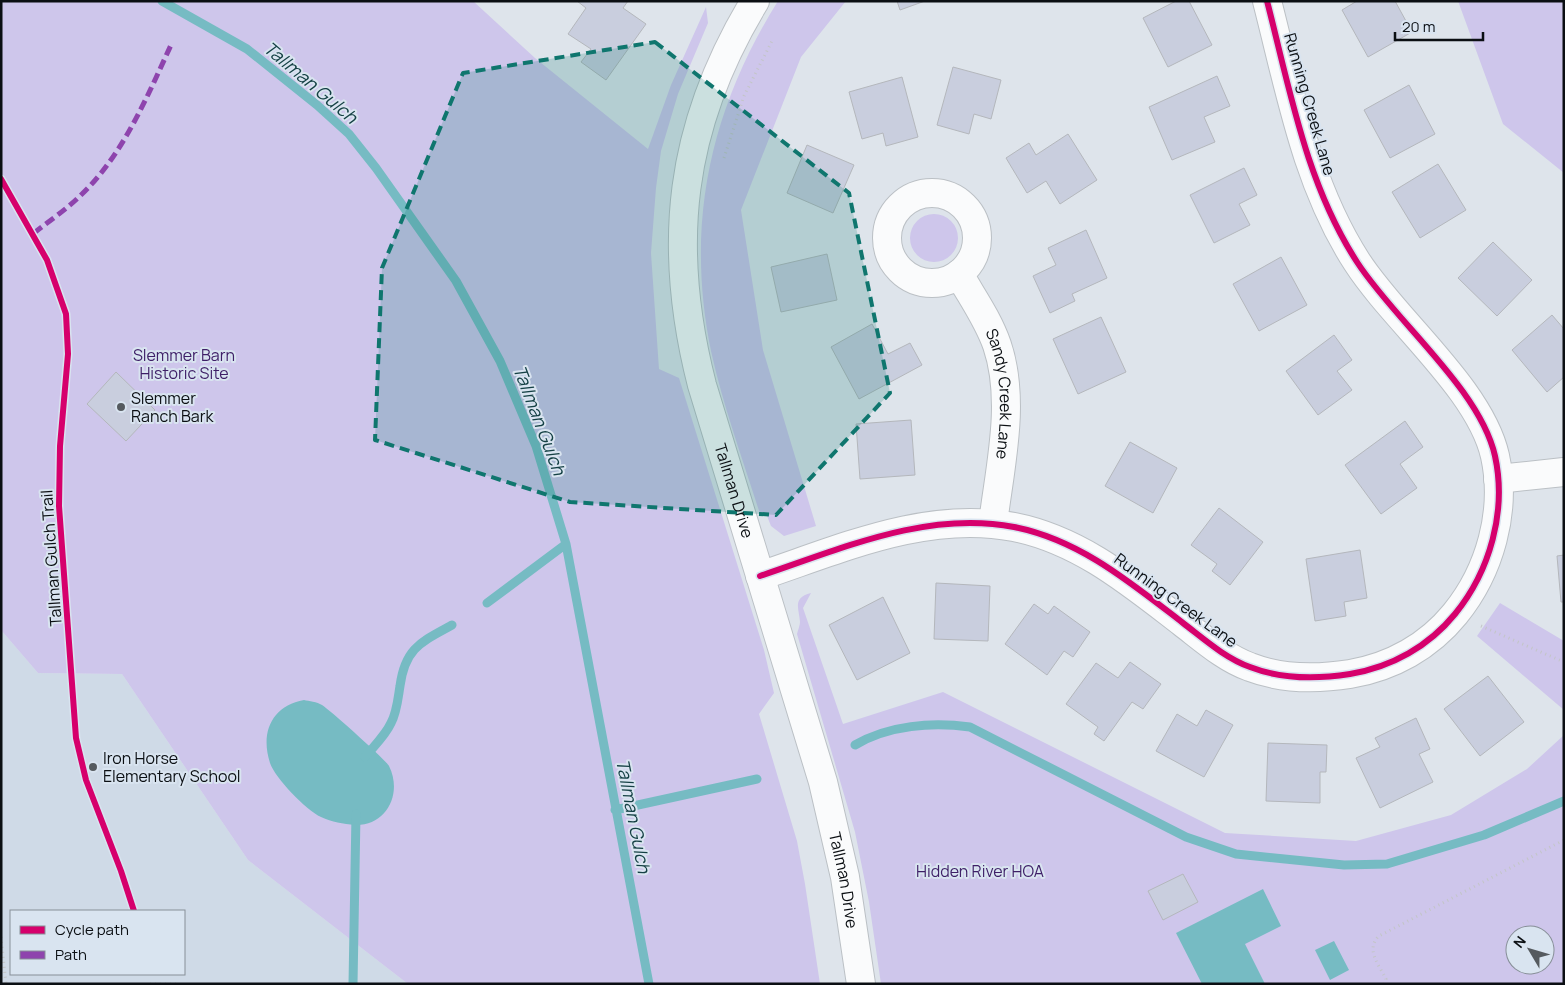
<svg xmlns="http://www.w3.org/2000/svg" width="1565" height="985" viewBox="0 0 1565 985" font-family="Manrope,sans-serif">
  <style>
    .built { fill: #cfdae7; fill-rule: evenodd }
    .green { fill: #cec6eb; fill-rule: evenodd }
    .water { fill: #76bbc3 }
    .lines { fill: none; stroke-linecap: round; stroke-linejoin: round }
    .stream { stroke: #76bbc3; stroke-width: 9 }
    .building { fill: #c9cede; stroke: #b4b7bc }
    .minor-casing { stroke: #bbc0c5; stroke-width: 30 }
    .tertiary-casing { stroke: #bbc0c5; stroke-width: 30 }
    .path { stroke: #c3c5c7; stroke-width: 3; stroke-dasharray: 1 4; stroke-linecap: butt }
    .minor { stroke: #fafbfc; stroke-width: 28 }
    .tertiary { stroke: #fafbfc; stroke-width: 28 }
    .quiet { stroke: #8e44ad; stroke-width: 5; stroke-dasharray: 10 5; stroke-linecap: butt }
    .cycleway-casing { stroke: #d9e4f0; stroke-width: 9 }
    .cycleway { stroke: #d6006c; stroke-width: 6 }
    .marked { fill: #0f766e; fill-opacity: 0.2; stroke: #0f766e; stroke-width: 4; stroke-dasharray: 10 6; stroke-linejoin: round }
    .poi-dot { fill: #555a5f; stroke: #d9e4f0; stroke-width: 2 }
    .labels { text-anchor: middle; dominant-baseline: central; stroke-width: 4; stroke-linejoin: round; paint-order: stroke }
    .street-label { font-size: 16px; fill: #0b0f13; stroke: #d9e4f0 }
    .park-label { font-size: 16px; fill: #3e1f67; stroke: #d9e4f0 }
    .poi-label { font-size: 16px; fill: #0b0f13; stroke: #d9e4f0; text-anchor: start }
    .water-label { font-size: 18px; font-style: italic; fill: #144044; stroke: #d9e4f0 }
  </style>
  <rect width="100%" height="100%" fill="#dee4eb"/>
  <path class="built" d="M1,630L38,673L122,674L248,860L408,984H1ZM11,911H184V974H11Z"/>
  <path class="green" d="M1,1H473L535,58L648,149L671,85L706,7L708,23L678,94L661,151L656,188L651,253L659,369L679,378L764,650L774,693L759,714L797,841L805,884L820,984H408L248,860L122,674L38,673L1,630Z
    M778,1H846L801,57L741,210L763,350L816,526L784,536L771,526L767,516L760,514C743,460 723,406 711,351C685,224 710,110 778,1Z
    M1458,1H1564V173L1503,124Z
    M910 238a24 24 0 1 1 48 0a24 24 0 1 1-48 0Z
    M811,593L803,608L843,724L943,692L1225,833L1356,841L1451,815L1527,769L1564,735V984H881L869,902L855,832L797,634C798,630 800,625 800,622C799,608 792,598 811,593ZM1515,935H1545V965H1515Z
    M1500,603L1564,641V710L1477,636Z"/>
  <path class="water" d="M304,700C309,701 317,702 322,705C330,710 386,760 389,766C403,794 386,826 355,825C343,824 332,822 321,817C306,810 275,778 270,763C260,732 272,706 304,700Z
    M1263,889L1281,926L1245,944L1265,984H1202L1176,933Z
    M1334,941L1349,970L1330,980L1315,950Z"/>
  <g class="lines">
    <path class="stream" d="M162,1L247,49L317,105L349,134L376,168L456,281L500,361L536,446L566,544L649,984
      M487,603L566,544
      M855,745C889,725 932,722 970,727L1186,837L1236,854L1344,865L1387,864L1484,835L1564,801
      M365,757C373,747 385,736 391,723C397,712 398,698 400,686C405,648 421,642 452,625
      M615,810L757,779
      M353,984L356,814"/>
  </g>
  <path class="building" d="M628,1L623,8L646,24L606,80L581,62L591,49L568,34L586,8L577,1Z
    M897,1H925L900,10Z
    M1176,1H1189L1212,45L1168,67L1143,18Z
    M1357,1H1395L1412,32L1368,57L1342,10Z
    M953,67L1001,80L991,119L974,114L969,134L937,125Z
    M1217,76L1230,106L1204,117L1215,142L1172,160L1149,107Z
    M902,77L918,137L886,146L883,133L862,139L849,92Z
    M1409,85L1435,134L1390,158L1364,110Z
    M1068,134L1097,180L1060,204L1046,181L1027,193L1006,158L1029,143L1036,155Z
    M807,145L854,165L833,213L787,193Z
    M1438,164L1466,210L1420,238L1392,192Z
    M1244,168L1257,195L1239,204L1250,225L1214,243L1190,195Z
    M1086,230L1107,278L1072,294L1075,301L1050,313L1033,276L1056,265L1048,248Z
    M1493,242L1532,280L1497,316L1458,278Z
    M827,254L837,300L781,312L771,267Z
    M1281,257L1307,305L1259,331L1233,284Z
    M1552,315L1564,329V377L1547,392L1512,350Z
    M1101,317L1126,372L1078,394L1053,339Z
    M872,324L888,354L910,343L922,365L859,399L831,347Z
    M1334,335L1352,360L1337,371L1352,390L1318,415L1286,371Z
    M116,372L155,410L126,441L87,404Z
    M911,420L915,475L860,479L856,424Z
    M1405,421L1423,447L1400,464L1417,488L1381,514L1345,465Z
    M1130,442L1177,468L1153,513L1105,486Z
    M1219,508L1263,542L1230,585L1212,571L1217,564L1191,545Z
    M1360,550L1367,598L1344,602L1346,616L1315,621L1306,559Z
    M1564,555V602H1561L1557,556Z
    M936,583L990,586L988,641L934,639Z
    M883,597L910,653L857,680L829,625Z
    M1034,604L1048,614L1054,606L1090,632L1073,657L1064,651L1047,675L1005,644Z
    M1130,662L1161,684L1143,709L1132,702L1104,741L1094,734L1098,727L1066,704L1096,663L1118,678Z
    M1488,676L1524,722L1480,756L1444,709Z
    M1206,710L1233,725L1204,777L1156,751L1177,714L1197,726Z
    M1416,718L1430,749L1419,754L1433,782L1380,808L1356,758L1380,747L1375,738Z
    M1268,743L1327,745L1326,772H1320V803L1266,801Z
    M1183,874L1198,902L1163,920L1148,891Z"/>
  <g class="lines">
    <defs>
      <g id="minor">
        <circle cx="932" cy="238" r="45"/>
        <path id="s1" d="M959,274C972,297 988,319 997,345C1016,401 1000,466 993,523"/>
        <path d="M1498,479L1564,472"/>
        <path d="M760,576C841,549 927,510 1014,527C1080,540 1131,583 1183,623C1204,639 1225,658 1250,667C1281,679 1318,679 1350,674C1392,667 1429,646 1455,614C1490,571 1507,511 1495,456C1480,389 1395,321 1357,262C1306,183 1290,90 1267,1"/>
      </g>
      <g id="tertiary">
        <path id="s2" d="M755,1C679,126 666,245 702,385L823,782L845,877L861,984"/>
      </g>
    </defs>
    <use href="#minor" class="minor-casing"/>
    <use href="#tertiary" class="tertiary-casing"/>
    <path class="path" d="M724,158L744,96L772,41
      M1481,626L1564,662
      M1,937L6,984
      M150,984H179
      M1384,984L1386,979C1379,965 1365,949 1379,936L1564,840"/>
    <use href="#minor" class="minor"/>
    <use href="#tertiary" class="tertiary"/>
    <path class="quiet" d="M34,233C49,221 67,209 81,195C123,155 147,97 171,45"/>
    <defs>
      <path id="cycleway" d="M1,179L47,260L66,314L68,354L60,446L59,506L76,738L86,780L121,871L134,911
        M760,576C841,549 927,510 1014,527C1080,540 1131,583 1183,623C1204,639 1225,658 1250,667C1281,679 1318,679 1350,674C1392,667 1429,646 1455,614C1490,571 1507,511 1495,456C1480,389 1395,321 1357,262C1306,183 1290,90 1267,1"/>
    </defs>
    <use href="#cycleway" class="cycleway-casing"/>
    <use href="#cycleway" class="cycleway"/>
  </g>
  <path class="marked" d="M655,42L849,193L890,393L776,515L570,502L375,440L382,268L463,73Z"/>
  <g class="poi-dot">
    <circle cx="121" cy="407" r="5"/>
    <circle cx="93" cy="767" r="5"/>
  </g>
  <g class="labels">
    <g class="street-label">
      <text transform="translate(1310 104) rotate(74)">Running Creek Lane</text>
      <text stroke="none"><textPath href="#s1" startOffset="130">Sandy Creek Lane</textPath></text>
      <text stroke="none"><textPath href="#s2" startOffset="510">Tallman Drive</textPath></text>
      <text transform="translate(51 558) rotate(-94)">Tallman Gulch Trail</text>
      <text transform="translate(1176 600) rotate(36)">Running Creek Lane</text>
      <text stroke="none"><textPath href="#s2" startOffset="915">Tallman Drive</textPath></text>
    </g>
    <g class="park-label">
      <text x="184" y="355">Slemmer Barn<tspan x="184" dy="18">Historic Site</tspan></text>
      <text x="980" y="871">Hidden River HOA</text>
    </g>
    <g class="poi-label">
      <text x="131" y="398">Slemmer<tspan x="131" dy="18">Ranch Bark</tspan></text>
      <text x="103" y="758">Iron Horse<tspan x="103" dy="18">Elementary School</tspan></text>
    </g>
    <g class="water-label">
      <text transform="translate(311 82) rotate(40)">Tallman Gulch</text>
      <text transform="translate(540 420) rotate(69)">Tallman Gulch</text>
      <text transform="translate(634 816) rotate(79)">Tallman Gulch</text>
    </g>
  </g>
  <rect width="1565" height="985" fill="none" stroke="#0b0f13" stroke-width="5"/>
  <rect x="10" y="910" width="175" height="65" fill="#d9e4f0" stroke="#878f98"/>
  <rect x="20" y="926" width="25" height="8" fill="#d6006c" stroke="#878f98"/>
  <text x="55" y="935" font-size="15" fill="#0b0f13">Cycle path</text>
  <rect x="20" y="951" width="25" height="8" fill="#8e44ad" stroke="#878f98"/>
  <text x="55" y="960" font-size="15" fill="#0b0f13">Path</text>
  <g transform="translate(1530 950) rotate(308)"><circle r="24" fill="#d9e4f0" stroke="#878f98"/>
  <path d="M0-4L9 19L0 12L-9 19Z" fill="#555a5f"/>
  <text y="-8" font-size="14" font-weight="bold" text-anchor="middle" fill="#0b0f13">N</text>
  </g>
  <path d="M1395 32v8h88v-8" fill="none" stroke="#0b0f13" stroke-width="2.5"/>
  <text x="1402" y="32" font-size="15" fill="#0b0f13" stroke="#d9e4f0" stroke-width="4" paint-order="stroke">20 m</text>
</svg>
